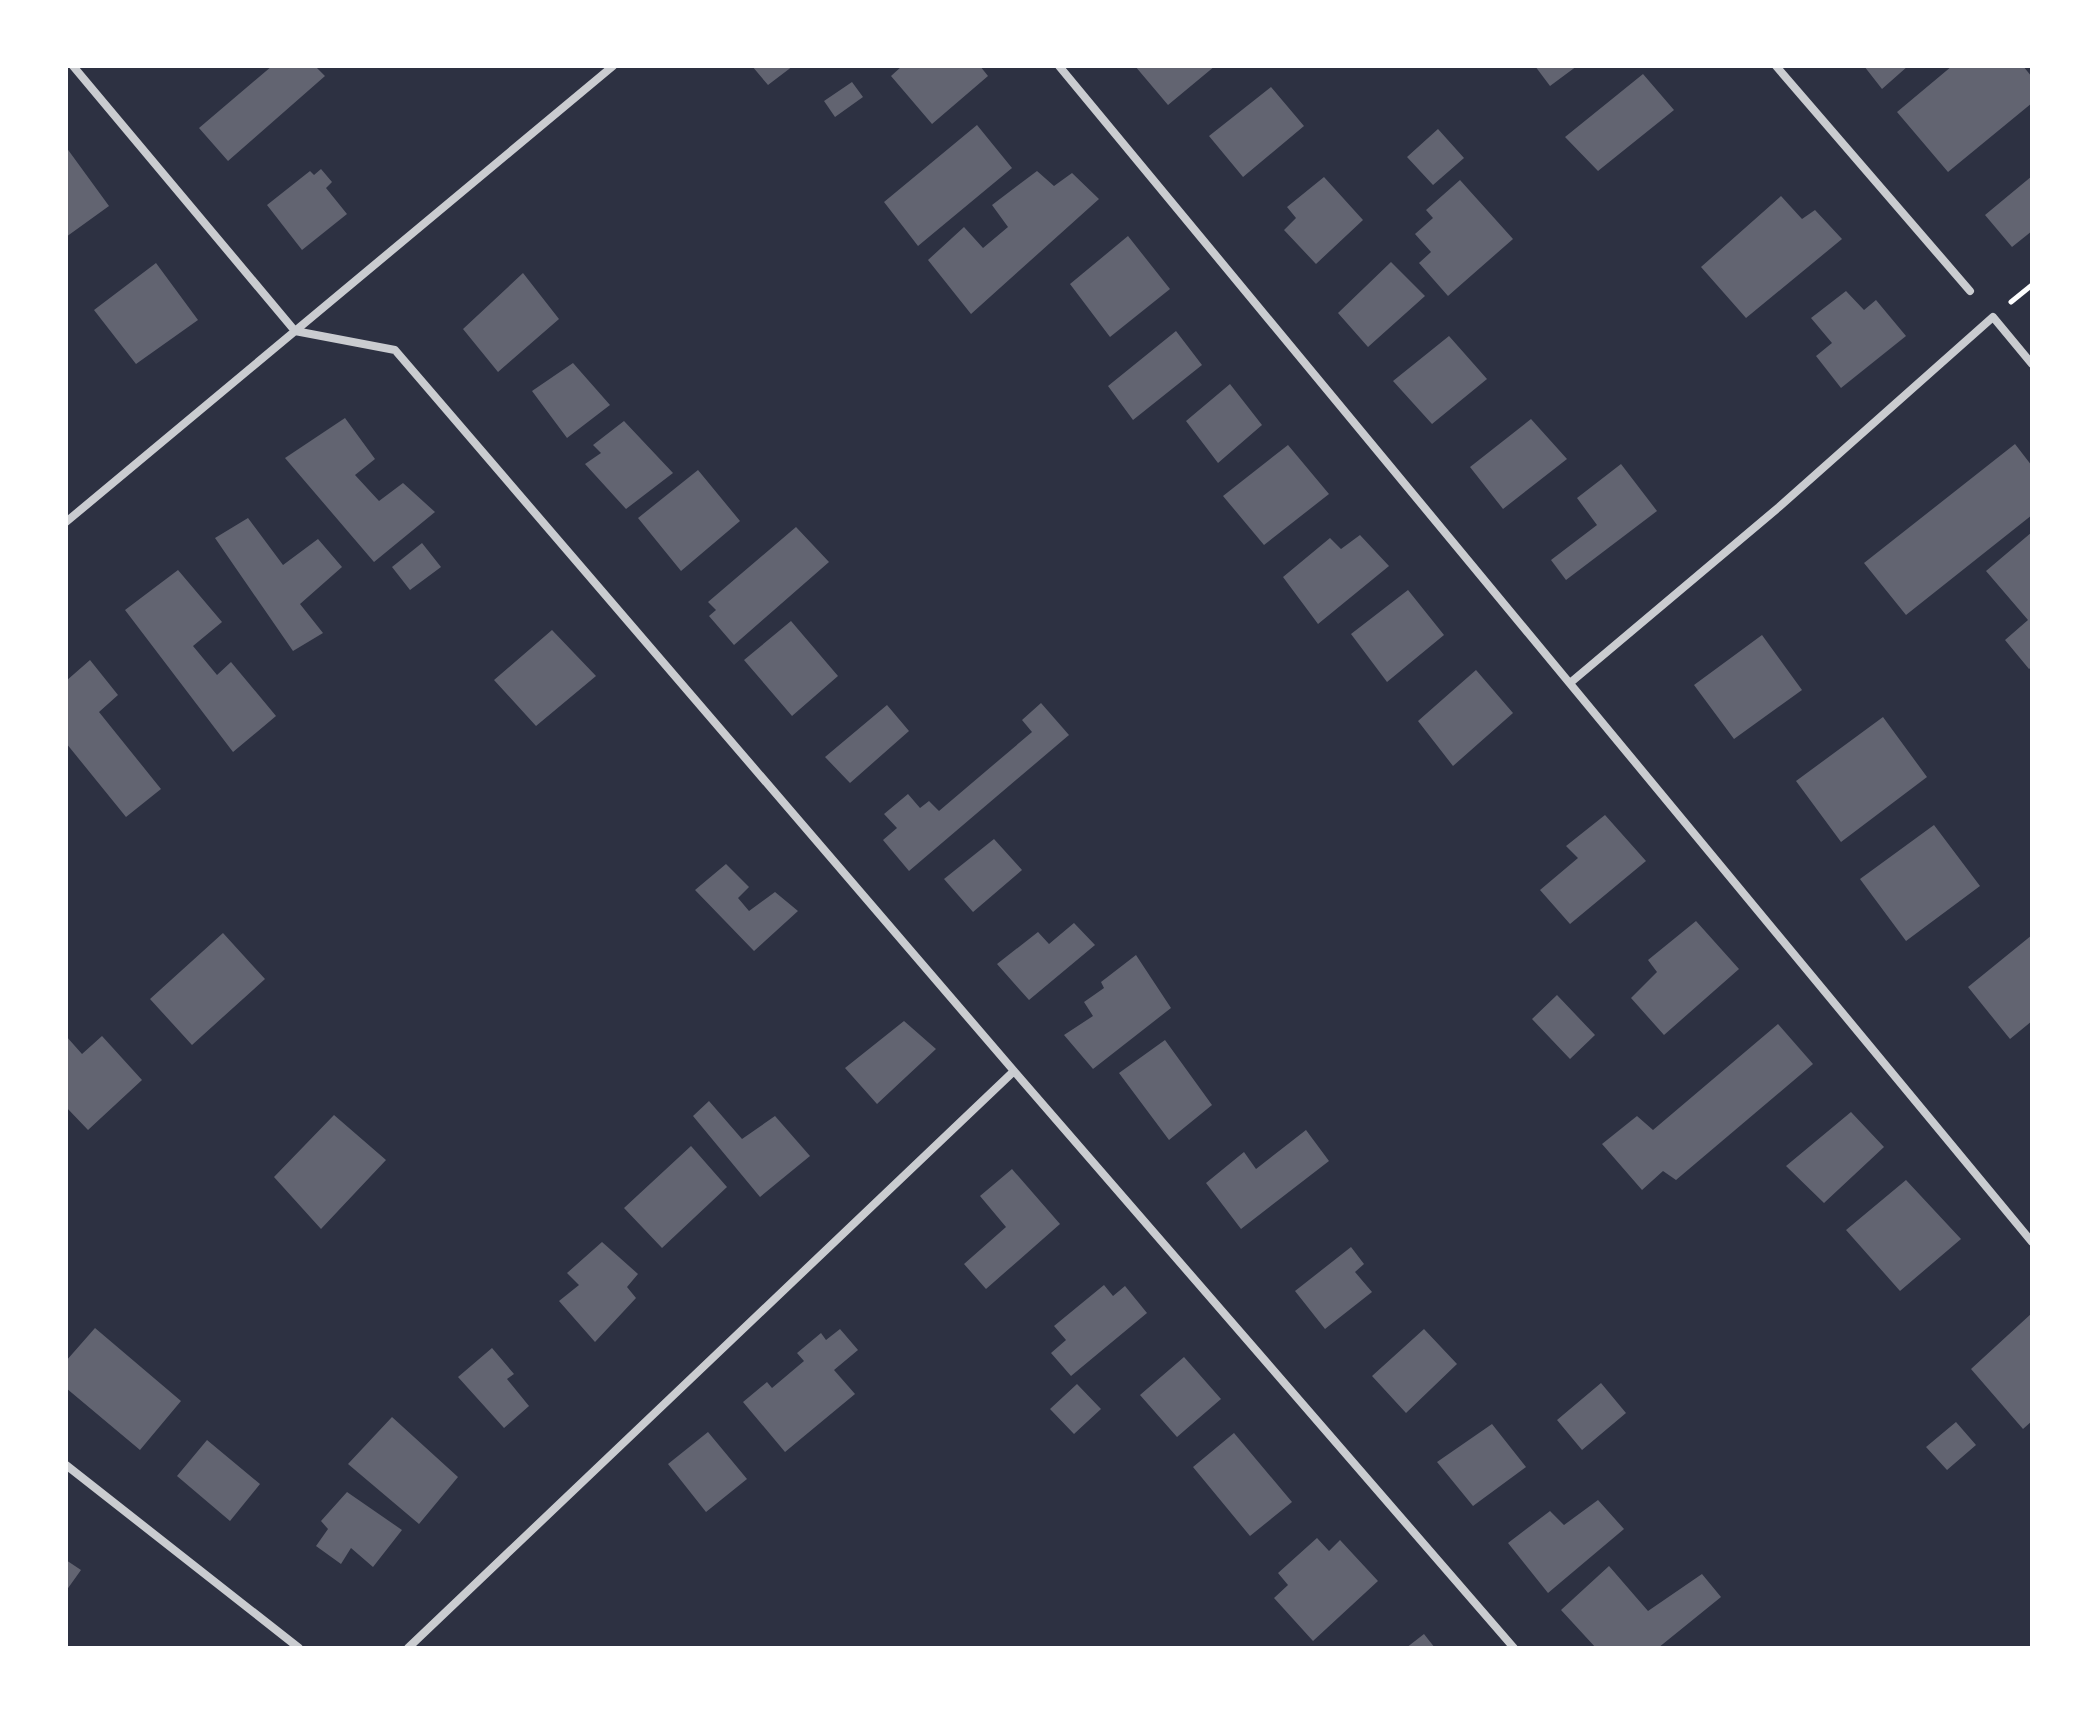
<svg xmlns="http://www.w3.org/2000/svg" width="2098" height="1714" viewBox="0 0 2098 1714" font-family="'Space Grotesk',sans-serif">
  <style>
    .building { fill: #626471 }
    .lines { fill: none; stroke-linecap: round; stroke-linejoin: round }
    .path { stroke: #fff; stroke-width: 5 }
    .minor { stroke: #caccd0; stroke-width: 8 }
  </style>
  <rect width="100%" height="100%" fill="#2d3142"/>
  <path class="building" d="M272,66H315L325,76L228,161L199,128Z
    M752,66H793L768,85Z
    M902,66H980L988,76L932,124L891,76Z
    M1135,66H1215L1168,105Z
    M1535,66H1577L1550,86Z
    M1864,66H1908L1882,89Z
    M1952,66H2023L2032,77V103L1948,172L1897,112Z
    M1643,74L1674,110L1598,171L1565,137Z
    M852,82L863,97L835,117L824,101Z
    M1271,87L1304,126L1243,177L1209,136Z
    M977,125L1012,168L918,246L884,202Z
    M1438,129L1464,158L1433,185L1407,157Z
    M66,147L109,206L66,237Z
    M321,169L332,182L326,188L347,214L302,250L267,205L310,171L314,175Z
    M1037,171L1054,186L1072,173L1099,199L971,314L928,260L964,227L983,248L1008,227L992,205Z
    M2032,176V231L2012,247L1985,215Z
    M1324,177L1363,220L1316,264L1284,230L1296,218L1287,207Z
    M1460,180L1513,239L1448,296L1419,263L1431,252L1415,234L1433,218L1426,210Z
    M1781,196L1802,219L1815,210L1842,239L1746,318L1701,267Z
    M1128,236L1170,289L1110,337L1070,284Z
    M1391,262L1425,296L1368,347L1338,313Z
    M156,263L198,320L136,364L94,310Z
    M523,273L559,319L498,372L463,329Z
    M1846,291L1864,310L1876,300L1906,336L1841,388L1816,356L1832,343L1811,318Z
    M1176,331L1202,365L1133,420L1108,386Z
    M1449,336L1487,379L1432,424L1393,381Z
    M573,363L610,405L567,438L532,391Z
    M1230,384L1262,425L1218,463L1186,421Z
    M345,418L375,459L355,475L379,501L403,483L435,512L374,562L285,458Z
    M1531,419L1567,459L1503,509L1470,467Z
    M624,421L673,473L626,509L585,464L601,453L593,445Z
    M2015,444L2032,466V515L1906,615L1864,563Z
    M1288,445L1329,494L1264,545L1223,496Z
    M1621,464L1657,511L1566,580L1551,560L1597,525L1577,498Z
    M698,470L740,521L681,571L638,518Z
    M248,518L283,565L318,539L342,567L300,604L323,633L293,651L215,538Z
    M796,527L829,562L734,645L709,616L716,610L708,602Z
    M2032,532V667L2029,669L2005,640L2028,620L1986,571Z
    M1360,535L1389,566L1318,624L1283,577L1330,538L1341,549Z
    M422,543L441,567L410,590L392,567Z
    M178,570L222,622L193,646L217,675L231,662L276,716L233,752L125,610Z
    M1408,590L1444,635L1387,682L1351,634Z
    M791,621L838,676L792,716L744,660Z
    M552,630L596,676L536,726L494,680Z
    M1762,635L1802,690L1734,739L1694,685Z
    M90,660L118,695L99,712L161,789L126,817L66,743V681Z
    M1476,670L1513,713L1453,766L1418,721Z
    M1041,703L1069,735L909,871L883,840L897,828L884,814L908,794L920,808L929,801L939,811L1032,732L1022,720Z
    M887,705L909,731L850,783L825,757Z
    M1883,717L1927,777L1841,842L1796,781Z
    M1605,815L1646,861L1570,924L1540,890L1578,858L1566,846Z
    M1934,825L1980,886L1906,941L1860,879Z
    M994,839L1022,870L973,912L944,879Z
    M726,864L749,887L738,898L749,911L775,892L798,911L754,951L695,890Z
    M1696,921L1739,969L1664,1035L1631,998L1657,972L1648,960Z
    M1074,923L1095,945L1029,1000L997,964L1038,932L1049,944Z
    M223,933L265,979L192,1045L150,999Z
    M2032,935V1021L2010,1039L1968,987Z
    M1136,955L1171,1008L1093,1069L1064,1035L1093,1016L1084,1002L1104,988L1101,982Z
    M1557,995L1595,1035L1570,1059L1532,1019Z
    M904,1021L936,1049L877,1104L845,1068Z
    M1778,1024L1813,1064L1676,1180L1663,1171L1642,1190L1602,1144L1637,1116L1653,1130Z
    M66,1036L82,1054L102,1036L142,1080L88,1130L66,1107Z
    M1165,1040L1212,1105L1169,1140L1119,1073Z
    M709,1101L742,1139L775,1116L810,1156L760,1197L693,1116Z
    M1851,1112L1884,1147L1824,1203L1786,1166Z
    M334,1115L386,1160L321,1229L274,1177Z
    M1306,1130L1329,1161L1241,1229L1206,1183L1244,1152L1256,1169Z
    M691,1146L727,1187L662,1248L624,1208Z
    M1012,1169L1060,1224L986,1289L964,1264L1006,1227L980,1196Z
    M1906,1180L1961,1239L1900,1291L1846,1230Z
    M602,1242L638,1274L627,1287L636,1298L595,1342L559,1301L579,1285L567,1273Z
    M1351,1247L1364,1264L1355,1272L1372,1292L1325,1329L1295,1291Z
    M1104,1285L1113,1296L1125,1286L1147,1313L1071,1376L1051,1353L1066,1340L1054,1326Z
    M2032,1313V1421L2023,1429L1971,1369Z
    M95,1328L181,1401L140,1450L66,1388V1361Z
    M840,1329L858,1350L834,1370L855,1394L785,1452L743,1402L767,1382L772,1388L804,1361L797,1353L821,1333L826,1340Z
    M1424,1329L1457,1364L1406,1413L1372,1376Z
    M492,1348L514,1374L507,1379L529,1406L504,1428L458,1377Z
    M1184,1357L1221,1399L1177,1437L1140,1395Z
    M1601,1383L1626,1413L1582,1450L1557,1420Z
    M1077,1384L1101,1409L1074,1434L1050,1409Z
    M392,1417L458,1477L419,1524L348,1464Z
    M1956,1422L1976,1445L1947,1470L1926,1447Z
    M1492,1424L1526,1467L1473,1506L1437,1462Z
    M708,1432L747,1479L706,1512L668,1464Z
    M1234,1433L1292,1502L1250,1536L1193,1467Z
    M207,1440L260,1484L230,1521L177,1476Z
    M347,1492L402,1530L373,1567L351,1548L341,1564L316,1546L328,1529L321,1521Z
    M1598,1500L1624,1529L1548,1593L1508,1543L1550,1511L1564,1525Z
    M1317,1538L1329,1551L1340,1540L1378,1581L1313,1641L1274,1598L1288,1585L1278,1573Z
    M66,1560L81,1570L66,1591Z
    M1609,1566L1648,1611L1702,1574L1721,1597L1658,1648H1596L1561,1610Z
    M1424,1634L1435,1648H1406Z"/>
  <g class="lines">
    <path class="path" d="M2011,302L2032,285"/>
    <path class="minor" d="M73,66L295,331L395,350L1014,1071L1514,1648
      M1059,66L2032,1242
      M1776,66L1970,291
      M66,522L613,66
      M1570,683L1779,507L1993,317L2032,364
      M66,1465L299,1648
      M408,1648L1014,1071"/>
  </g>
  <rect width="2098" height="1714" fill="none" stroke="#ffffff" stroke-width="136"/>
</svg>
